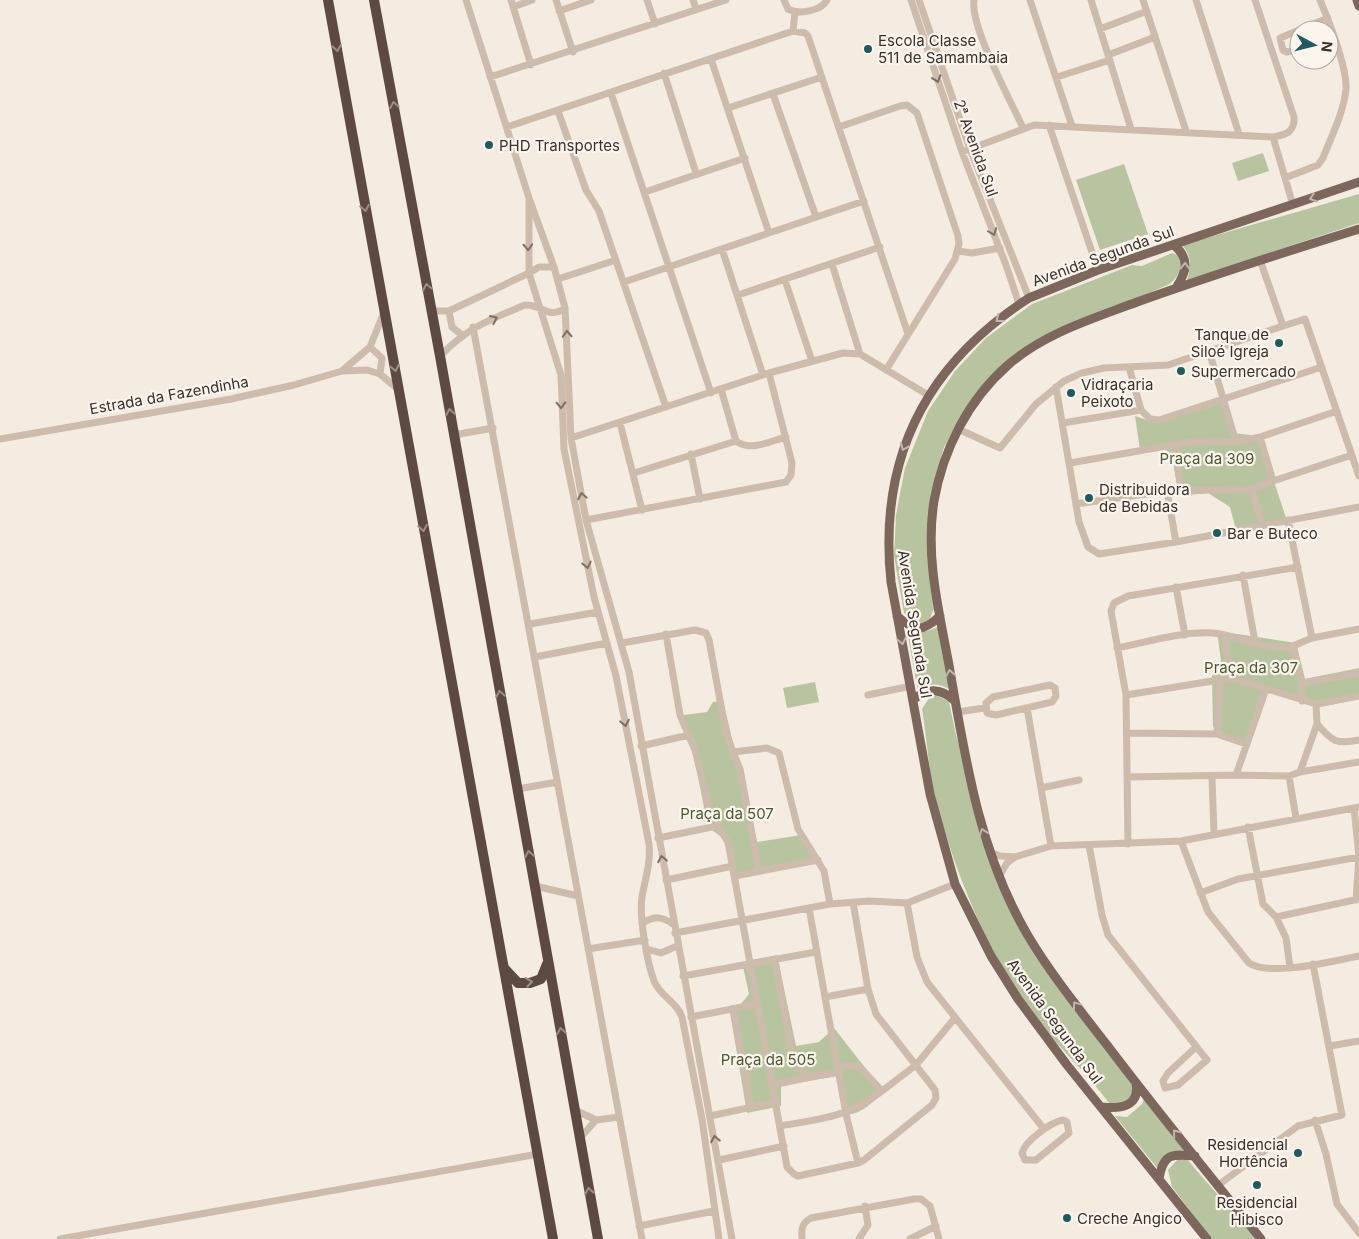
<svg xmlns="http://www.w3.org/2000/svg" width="1359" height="1239" viewBox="0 0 1359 1239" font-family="Inter,sans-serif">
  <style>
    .green { fill: #b8c4a0 }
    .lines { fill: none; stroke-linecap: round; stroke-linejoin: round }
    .minor { stroke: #cdbbac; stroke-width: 7 }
    .major { stroke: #7d675c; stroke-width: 9 }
    .highway { stroke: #5c4a42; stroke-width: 10 }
    .oneway { stroke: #9c8e87 }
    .oneway2 { stroke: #7d6f65 }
    .oneway3 { stroke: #c2b5ac }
    .poi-dot { fill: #1f5a5e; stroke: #fbf5ee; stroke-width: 2 }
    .labels { text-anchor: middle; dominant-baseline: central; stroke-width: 4.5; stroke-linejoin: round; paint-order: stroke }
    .poi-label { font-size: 15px; fill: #3b302b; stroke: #fbf5ee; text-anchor: start }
    .street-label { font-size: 15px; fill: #3b302b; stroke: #fbf5ee }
    .park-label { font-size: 15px; fill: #4a5a2e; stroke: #fbf5ee }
  </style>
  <rect width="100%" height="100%" fill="#f4ebe1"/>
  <path class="green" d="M1263,153L1269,171L1238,181L1232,163Z
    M1124,164L1148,234L1100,250L1076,180Z
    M1359,194V223L1187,280C1191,266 1192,256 1182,245Z
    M1172,253L1180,256C1183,269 1179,275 1170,284L1037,341L961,417L944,447L935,478L928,562L934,609L930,618L924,623H918L904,613L894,556L896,515L905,468L928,411L955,371L986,338L1032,304L1132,265L1142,266Z
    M1223,402L1232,433L1259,436L1287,521L1236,530L1230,507L1208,493L1179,496L1172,456L1162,446L1140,450L1135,416L1153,422Z
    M906,624C920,631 925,634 939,626L951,690C938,683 929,682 918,692Z
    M1217,631L1296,643L1305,679L1359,668V699L1320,707L1268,692L1249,748L1213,727L1212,676L1221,661Z
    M815,682L819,702L787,708L783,688Z
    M937,695L949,702L956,735L1011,910L1133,1082L1134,1092C1128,1103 1121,1104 1109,1103C1087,1073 1060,1049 1037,1020C988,955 955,874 935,796C928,768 927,738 922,709L929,698Z
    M723,701L757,842L801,835L819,863L733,878L724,839L708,827L693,752L677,716L707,712L713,702Z
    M777,955L796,1046L819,1042L834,1028L884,1092C872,1103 860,1115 844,1115L837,1076L781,1086V1106L747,1113L729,1006L741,1004L749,994L742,962Z
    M1145,1096L1186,1150C1170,1151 1165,1156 1158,1169L1115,1116L1127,1117L1142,1104Z
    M1178,1159H1187C1209,1186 1234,1211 1255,1239H1212L1172,1187L1168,1170Z"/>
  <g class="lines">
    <path class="minor" d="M466,0L529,198L554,267L565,308L571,438L586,520L629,672L732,1239
      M511,0L531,65
      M556,0L573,52
      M647,0L655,24
      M693,0L696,9
      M784,0L788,9C799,15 821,11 827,0
      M911,0L962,152L1006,265L1019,304
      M919,0L970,149L1029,298
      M974,0C970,27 1011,101 1023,128
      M1030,0L1072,126
      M1091,0L1131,129
      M1143,0L1186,131
      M1196,0L1239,134
      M513,7L532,0
      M559,11L591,0
      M1100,29L1147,11
      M793,31L795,12
      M1299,49L1287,52L1283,50L1280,38L1328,18
      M1108,55L1155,37
      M711,59L769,233
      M664,73L696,173
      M490,77L726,0
      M1057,77L1110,60
      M611,93L711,393
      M773,94L816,217
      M728,108L822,77
      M558,111L586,190L599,211L666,407
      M1049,125L1098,270
      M507,127L793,31L805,33L808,36L908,334
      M839,127L900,106L907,105L917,113L958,236L959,244L955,259L886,370
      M1273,137L1293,205
      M962,152L1034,125L1273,137C1286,135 1295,132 1294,117L1255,0
      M1285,178L1318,165L1323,158C1331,137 1344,112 1346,89C1347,67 1329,21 1320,0
      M645,192L745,158
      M529,201V273L561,375L564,449L594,597L616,676L649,844C651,863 645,879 642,897C639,917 647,962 654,981C659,995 677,1002 682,1017L702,1119L719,1239
      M722,249L763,375
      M958,251L972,253L1000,248
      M832,264L860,354
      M558,279L616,260
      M785,280L812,361
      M624,282L864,201
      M738,295L880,247
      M432,311H449L529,273L539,267H554
      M449,311L452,327L462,335
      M1283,326L1305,319L1359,476
      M473,327L642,1239
      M370,347L382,358L380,374
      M1209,351L1236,442L1260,437L1273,481L1252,489L1262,525
      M440,356C468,327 489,320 525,305C541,304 549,320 565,308
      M1129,367L1141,410
      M343,370L370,347L384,312
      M1056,387L1079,522L1088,547L1099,554L1176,542L1359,507
      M721,389L736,441C750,452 771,441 786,437
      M620,423L642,510
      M1063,423L1141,410L1150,419L1159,420L1322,367
      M958,429L1000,448L1036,404L1064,381L1082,373L1104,368L1168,365L1283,326L1260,260
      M454,435L493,428
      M1260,437L1337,411
      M571,438L769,373L843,353L860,354L928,395
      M0,439L231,399L294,385L342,371L367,370L380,374L399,390
      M1175,445L1181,491
      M691,454L700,499
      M1070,463L1195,441L1236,442
      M634,473L736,441
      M1273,481L1352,455
      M1167,491L1176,542
      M1076,504L1167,491L1252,489
      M586,520L786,482L791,475L792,463L769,373
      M1288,520L1312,638L1359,629
      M1243,575L1255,642
      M1176,587L1185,635
      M530,624L598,612
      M666,634L680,715L695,750L711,815L728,842L787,1167L794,1174L798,1176L858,1163L864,1160L932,1105L936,1098L935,1090L876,1014L868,989L853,902
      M1224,635L1231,678
      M622,643L695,630L706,633L709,640L726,733L733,752L767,748L779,753L798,829L824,871L830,904
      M1293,646L1312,638
      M1117,648C1148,642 1182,631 1213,633C1239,635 1268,653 1293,646L1302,683L1359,673
      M535,657L607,643
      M1302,683V701
      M1050,685L1055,688L1056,696L1052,702L996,715L987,713L986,703L993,697Z
      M868,695L911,686
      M1126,695L1231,678L1316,704L1359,696
      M1027,708L1051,846
      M957,712L985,708
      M1317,724C1332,741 1336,745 1359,740
      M1128,733L1217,734L1220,680
      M1217,734L1246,744
      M641,746L689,735
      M733,752L740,769L759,871
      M1300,772L1359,762
      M1236,775L1266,689
      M1289,776L1296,818
      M1128,777L1236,775L1289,776L1300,772L1317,724L1316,704
      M1212,777L1214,834
      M1041,788L1079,780
      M518,789L557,782
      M1354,808L1359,857L1356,900
      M1248,827L1263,904L1276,917L1286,938L1290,967
      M658,838L717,826
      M1181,841L1208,912L1249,963C1270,977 1333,961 1359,956
      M1128,844L1126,695L1111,611L1114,603L1128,596L1298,567
      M1089,845L1102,915L1108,935L1207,1060L1178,1085L1165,1088L1163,1081L1168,1073L1196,1047
      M990,852L1000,856L1015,857L1051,846L1181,841L1359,807
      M1000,875L1007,863L1015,857
      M735,876L818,860
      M666,880L733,866
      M535,886L578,896
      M1200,893L1238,879L1359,857
      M907,903L917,957L927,982L1044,1129
      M809,908L846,1114L858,1163
      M1276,917L1359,899
      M642,923C655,916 661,916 673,924
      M675,933L830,904L869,901L907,903L955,884
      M588,949L645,940
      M647,949L661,953L677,946
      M775,960L792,1055L799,1067L810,1077L839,1072
      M683,976L816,952
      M825,997L868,989
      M733,1009L751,1108
      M691,1017L758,1004
      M1330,1046L1359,1041
      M838,1065L859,1066L882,1091L916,1065L954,1019
      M773,1085L810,1077
      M575,1110L596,1120L619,1117
      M710,1116L776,1102
      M1063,1120L1067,1122L1069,1133L1036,1160H1025L1022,1153C1025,1141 1051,1122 1063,1120Z
      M1315,1120L1326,1154L1337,1204L1359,1233
      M780,1126C820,1119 849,1117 882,1091
      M580,1138L596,1120
      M719,1160L784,1146
      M1217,1186L1298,1126L1342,1115L1313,964
      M639,1226L714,1211
      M60,1239L538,1154
      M802,1239C801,1229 802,1223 811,1218L914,1199H921L930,1206L939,1239
      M859,1239L868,1225L865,1206
      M910,1239L936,1226"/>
    <path class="major" d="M1357,0L1359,6
      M1174,245C1190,259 1187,271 1176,288
      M897,616C915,632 923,632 940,616
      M913,700C928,687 941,688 955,701
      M1102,1107C1120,1109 1140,1107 1136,1083
      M1159,1179C1163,1153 1172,1154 1195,1156
      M1207,1239L1067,1065L1018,999L991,956L955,884L930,794L891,582C878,459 925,365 1029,298L1098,270L1359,182
      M1261,1239C1209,1175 1157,1111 1107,1045C1079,1009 1050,973 1027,934C979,852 965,757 949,665C939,611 925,557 934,501C943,450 968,400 1008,365C1045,333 1092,319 1137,302C1210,276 1285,252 1359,229"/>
    <path class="highway" d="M328,0L553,1239
      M374,0L440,356L598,1239
      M504,968L518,983H530L541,979L547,964"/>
  </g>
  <defs><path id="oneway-chevron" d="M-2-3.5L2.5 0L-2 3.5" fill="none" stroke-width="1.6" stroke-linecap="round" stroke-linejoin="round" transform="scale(1.25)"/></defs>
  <g class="oneway">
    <use href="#oneway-chevron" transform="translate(337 48) rotate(80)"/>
    <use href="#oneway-chevron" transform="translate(394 105) rotate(-100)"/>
    <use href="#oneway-chevron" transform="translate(365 208) rotate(79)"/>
    <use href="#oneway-chevron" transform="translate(427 287) rotate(-101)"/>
    <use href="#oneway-chevron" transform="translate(395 368) rotate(79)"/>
    <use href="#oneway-chevron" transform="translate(450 412) rotate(-100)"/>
    <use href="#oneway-chevron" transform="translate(423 528) rotate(80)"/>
    <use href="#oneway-chevron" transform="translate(500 694) rotate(-100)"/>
    <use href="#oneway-chevron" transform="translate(529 854) rotate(-100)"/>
    <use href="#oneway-chevron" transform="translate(529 982) rotate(-9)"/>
    <use href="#oneway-chevron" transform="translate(561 1031) rotate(-100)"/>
    <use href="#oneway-chevron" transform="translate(589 1191) rotate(-100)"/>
  </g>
  <g class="oneway2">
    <use href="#oneway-chevron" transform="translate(937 79) rotate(71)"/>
    <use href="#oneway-chevron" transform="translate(993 232) rotate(69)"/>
    <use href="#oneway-chevron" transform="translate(528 247) rotate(87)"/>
    <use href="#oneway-chevron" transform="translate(494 319) rotate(-23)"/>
    <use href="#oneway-chevron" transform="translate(567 334) rotate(-93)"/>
    <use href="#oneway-chevron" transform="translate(561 405) rotate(88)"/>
    <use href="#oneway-chevron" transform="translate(582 496) rotate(-100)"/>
    <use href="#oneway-chevron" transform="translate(587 565) rotate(77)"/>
    <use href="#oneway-chevron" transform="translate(625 723) rotate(79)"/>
    <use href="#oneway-chevron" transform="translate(662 859) rotate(-101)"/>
    <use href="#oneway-chevron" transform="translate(715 1139) rotate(-101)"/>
  </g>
  <g class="oneway3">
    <use href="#oneway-chevron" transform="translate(1313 198) rotate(161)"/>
    <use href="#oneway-chevron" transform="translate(1185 266) rotate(-89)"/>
    <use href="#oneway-chevron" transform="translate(999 319) rotate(143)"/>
    <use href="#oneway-chevron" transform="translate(904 447) rotate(113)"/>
    <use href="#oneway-chevron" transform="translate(902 641) rotate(79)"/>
    <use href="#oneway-chevron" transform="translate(950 673) rotate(-100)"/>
    <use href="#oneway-chevron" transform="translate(983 832) rotate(-109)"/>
    <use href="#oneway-chevron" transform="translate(1076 1005) rotate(-127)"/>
    <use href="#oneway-chevron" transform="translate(1176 1133) rotate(-129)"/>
  </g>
  <g class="poi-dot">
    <circle cx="868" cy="49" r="5"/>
    <circle cx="489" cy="145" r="5"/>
    <circle cx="1279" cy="343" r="5"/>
    <circle cx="1181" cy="371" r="5"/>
    <circle cx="1071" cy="393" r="5"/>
    <circle cx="1089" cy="498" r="5"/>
    <circle cx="1217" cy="533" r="5"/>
    <circle cx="1298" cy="1153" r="5"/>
    <circle cx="1257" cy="1185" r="5"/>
    <circle cx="1067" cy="1218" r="5"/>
  </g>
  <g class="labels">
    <g class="poi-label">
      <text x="878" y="40">Escola Classe<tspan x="878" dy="17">511 de Samambaia</tspan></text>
      <text x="499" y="145">PHD Transportes</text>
      <text x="1269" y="334" text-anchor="end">Tanque de<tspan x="1269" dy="17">Siloé Igreja</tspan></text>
      <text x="1191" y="371">Supermercado</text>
      <text x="1081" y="384">Vidraçaria<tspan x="1081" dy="17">Peixoto</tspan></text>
      <text x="1099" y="489">Distribuidora<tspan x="1099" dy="17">de Bebidas</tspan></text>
      <text x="1227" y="533">Bar e Buteco</text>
      <text x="1288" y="1144" text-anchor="end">Residencial<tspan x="1288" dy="17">Hortência</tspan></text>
      <text x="1257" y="1202" text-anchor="middle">Residencial<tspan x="1257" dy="17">Hibisco</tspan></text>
      <text x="1077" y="1218">Creche Angico</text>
    </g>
    <g class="street-label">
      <text transform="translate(976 148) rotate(70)">2ᵃ Avenida Sul</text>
      <text transform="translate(1103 256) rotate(-20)">Avenida Segunda Sul</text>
      <text transform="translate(169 395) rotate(-10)">Estrada da Fazendinha</text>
      <text transform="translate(915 624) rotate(81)">Avenida Segunda Sul</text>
      <text transform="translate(1055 1021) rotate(54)">Avenida Segunda Sul</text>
    </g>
    <g class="park-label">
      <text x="1207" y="458">Praça da 309</text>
      <text x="1251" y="667">Praça da 307</text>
      <text x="727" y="813">Praça da 507</text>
      <text x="768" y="1059">Praça da 505</text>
    </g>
  </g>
  <g transform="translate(1314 45) rotate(97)"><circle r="24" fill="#fbf5ee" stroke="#aea6a0"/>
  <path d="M0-4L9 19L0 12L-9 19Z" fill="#1f5a5e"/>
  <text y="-8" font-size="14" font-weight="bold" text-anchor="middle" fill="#3b302b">N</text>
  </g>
</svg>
